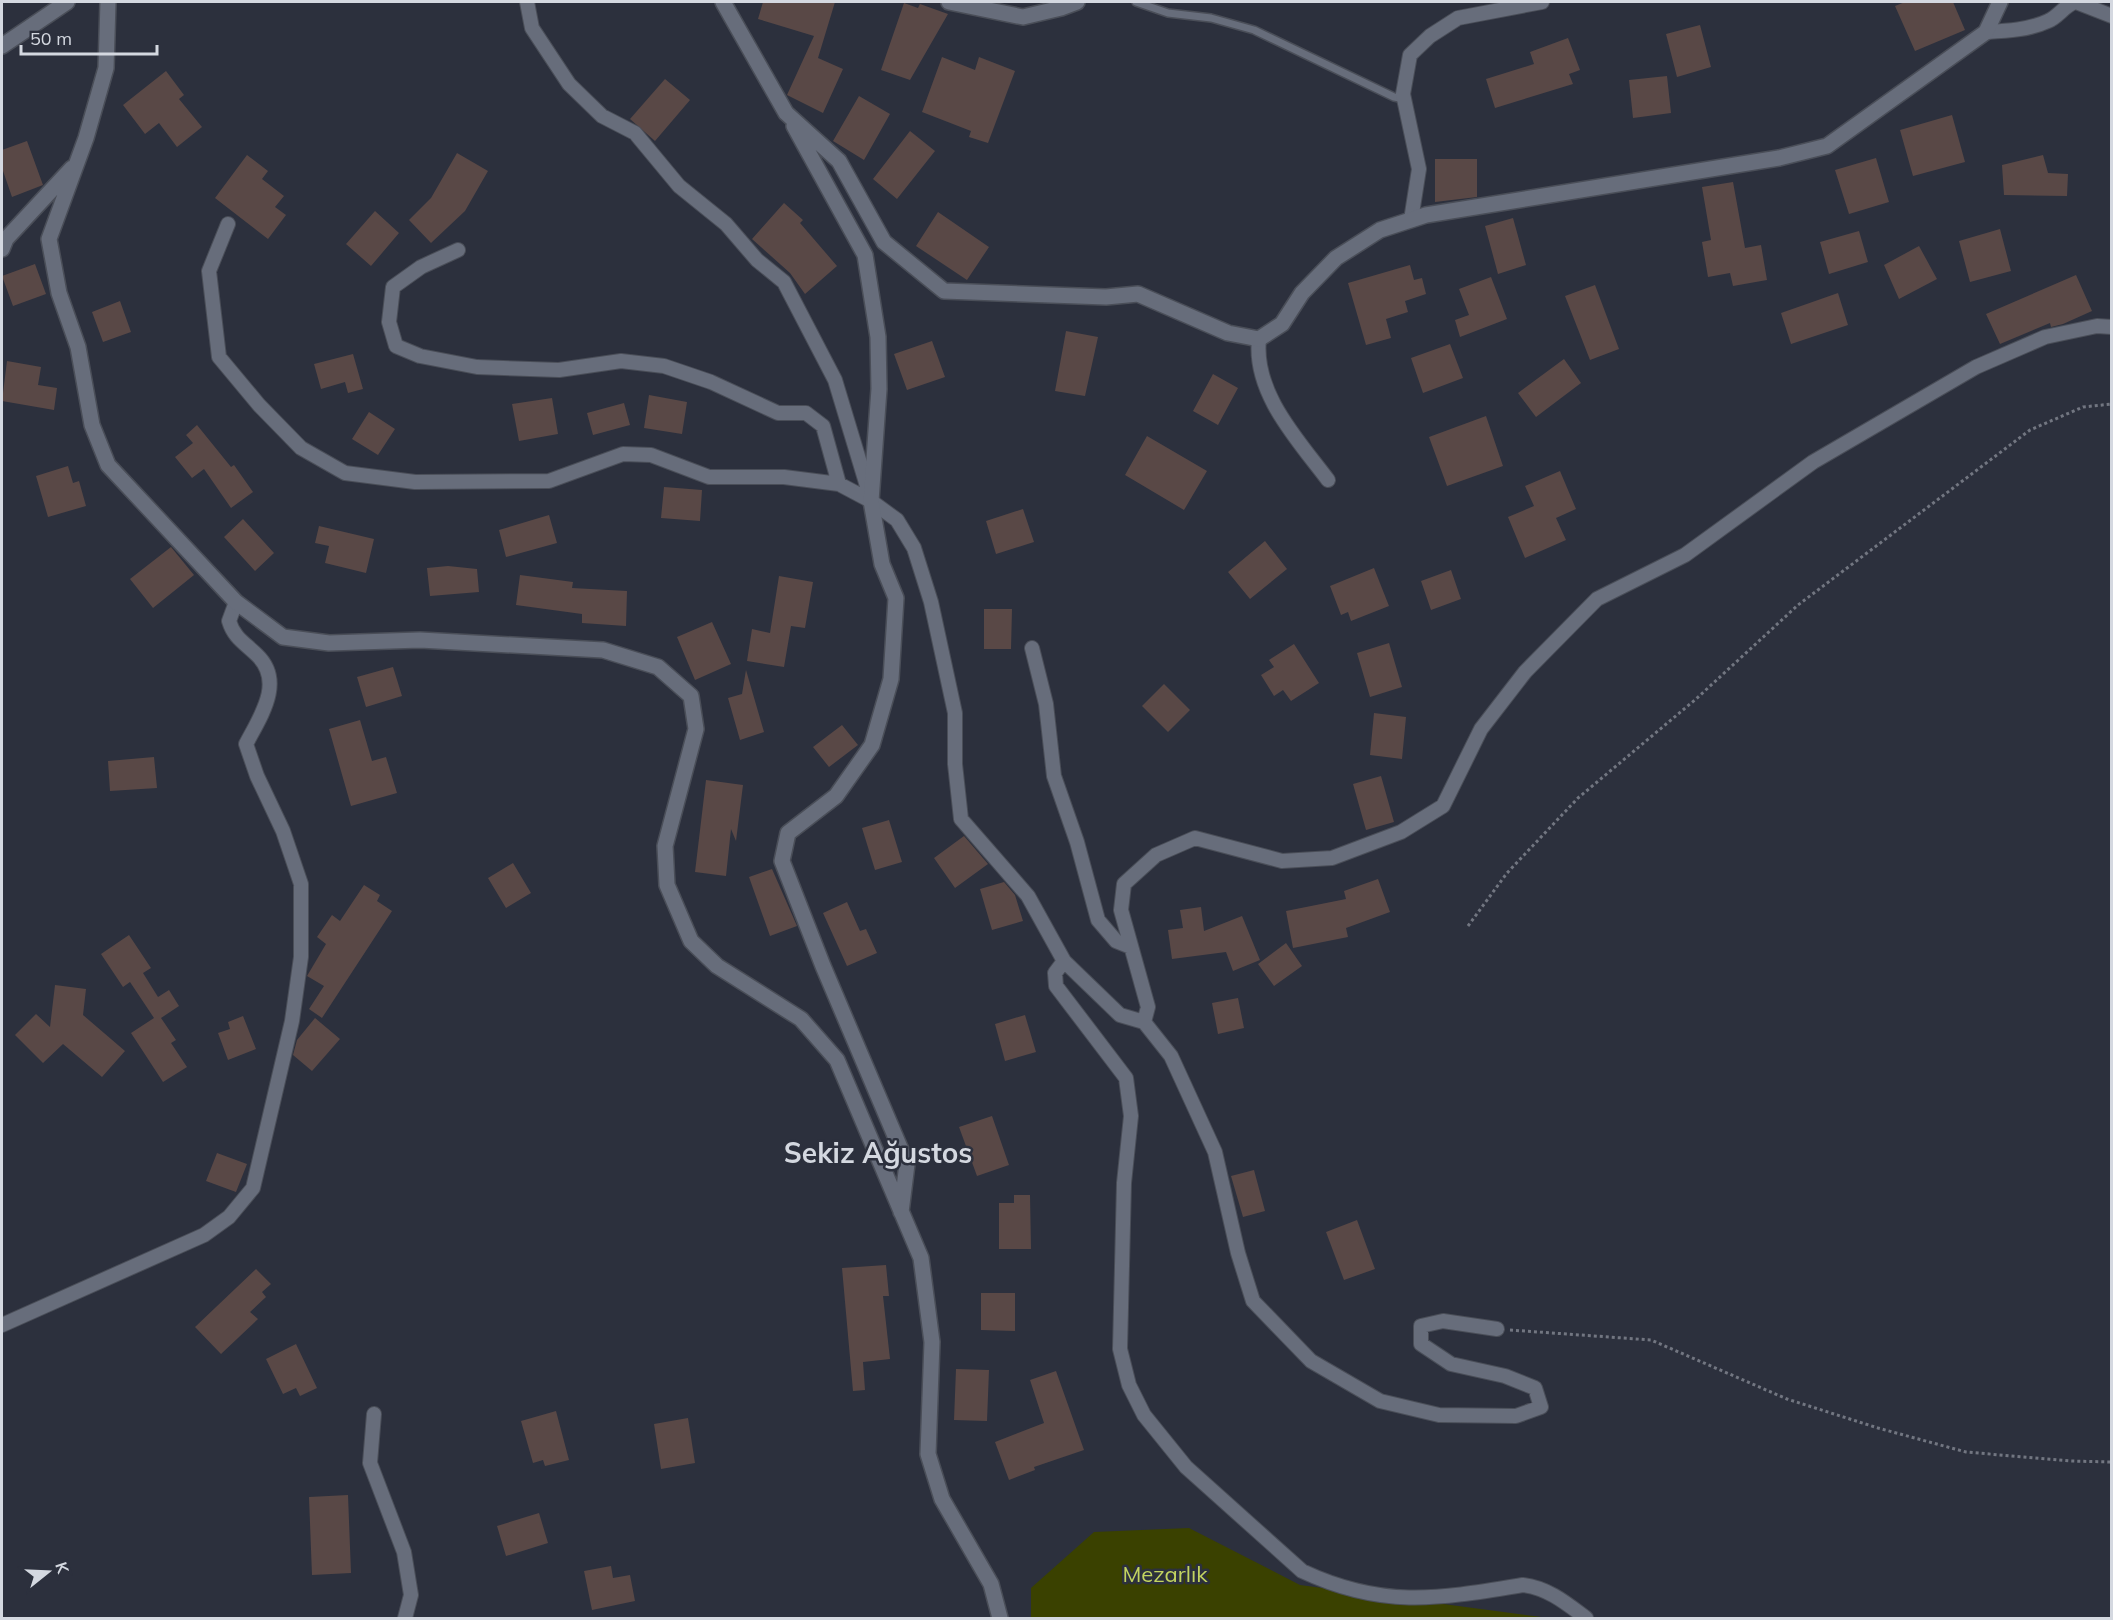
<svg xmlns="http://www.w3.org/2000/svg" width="2113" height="1620" viewBox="0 0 2113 1620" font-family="Mulish,sans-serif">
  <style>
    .green { fill: #3a4100 }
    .building { fill: #594846 }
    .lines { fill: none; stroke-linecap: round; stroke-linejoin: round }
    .service-casing { stroke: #4a4e58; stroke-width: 10 }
    .minor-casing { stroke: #4a4e58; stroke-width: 16 }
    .tertiary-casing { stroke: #4a4e58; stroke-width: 18 }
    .path { stroke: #727681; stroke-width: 3; stroke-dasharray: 3 3; stroke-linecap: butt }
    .service { stroke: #676d7b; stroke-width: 7 }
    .minor { stroke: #676d7b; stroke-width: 14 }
    .tertiary { stroke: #676d7b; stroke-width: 15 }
    .labels { text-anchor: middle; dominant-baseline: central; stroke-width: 5; stroke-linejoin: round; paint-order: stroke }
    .park-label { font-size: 22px; fill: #c3d460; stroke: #2c303d }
    .district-label { font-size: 28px; font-weight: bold; fill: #d4d8e0; stroke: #2c303d }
  </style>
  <rect width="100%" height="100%" fill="#2c303d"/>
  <path class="green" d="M1189,1528L1300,1585L1549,1618H1031V1588L1094,1532Z"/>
  <path class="building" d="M763,2H835L818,58L843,69L823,113L787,95L814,36L758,19Z
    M1905,2H1953L1965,30L1915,51L1895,6Z
    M904,3L918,8L920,4L948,14L910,80L881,70Z
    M1700,25L1711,67L1677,77L1666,34Z
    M1568,38L1580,70L1569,74L1573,84L1495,108L1486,79L1534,64L1530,52Z
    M942,57L975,70L979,57L1015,71L988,143L969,137L971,131L922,112Z
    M166,71L184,95L179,99L202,127L177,147L159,123L145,134L123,105Z
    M1667,76L1671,113L1633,118L1629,80Z
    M665,79L690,100L655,141L630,119Z
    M859,96L890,114L864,160L833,141Z
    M1952,115L1965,162L1913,176L1900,130Z
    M910,131L935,151L897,199L873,179Z
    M27,141L43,185L12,197L2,168V150Z
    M457,153L488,171L465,211L431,243L409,220L431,198Z
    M247,155L268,171L262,179L284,196L275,207L286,215L268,239L215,198Z
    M2043,155L2048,173L2068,174L2067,196L2004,195L2002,165Z
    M1876,158L1889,202L1849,214L1835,170Z
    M1435,159H1477V197L1435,202Z
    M1733,182L1745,248L1761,245L1767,280L1733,286L1730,273L1708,277L1702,242L1711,240L1702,187Z
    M784,203L803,220L800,223L837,266L805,294L790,273L752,239Z
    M375,211L399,233L371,266L346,244Z
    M938,212L989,247L967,280L916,246Z
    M1513,218L1526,265L1498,274L1485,226Z
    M2000,229L2011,271L1970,282L1959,241Z
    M1859,231L1868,262L1829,274L1820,242Z
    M1919,246L1937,279L1899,299L1884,265Z
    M35,264L46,294L13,306L2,276Z
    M1410,265L1414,280L1422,278L1426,294L1405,301L1408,312L1386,319L1391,338L1366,345L1348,283Z
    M2076,275L2092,311L2063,324L2051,327L2050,323L2000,344L1986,314Z
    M1491,277L1507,319L1460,337L1455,320L1469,315L1459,289Z
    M1595,285L1619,349L1590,360L1565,296Z
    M1838,293L1848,325L1791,344L1781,313Z
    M120,301L131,332L103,342L92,312Z
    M1066,331L1098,337L1085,396L1055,391Z
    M932,341L945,377L907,390L894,354Z
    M1450,344L1463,378L1423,393L1411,358Z
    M353,354L363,389L348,393L345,382L321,389L314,364Z
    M1564,359L1581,383L1536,417L1518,393Z
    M7,361L41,367L38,385L57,388L54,410L2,401Z
    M1213,374L1238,388L1218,425L1193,411Z
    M649,395L687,402L682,434L644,428Z
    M552,398L558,434L519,441L512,404Z
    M624,403L630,425L593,435L587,413Z
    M369,412L395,429L378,455L352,439Z
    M1486,416L1503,466L1447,486L1429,437Z
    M197,425L231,467L234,465L253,492L231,508L204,469L192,478L175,457L193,443L186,435Z
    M1147,436L1207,471L1184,510L1125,475Z
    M68,466L73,483L79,481L86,506L48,517L36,476Z
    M1560,471L1576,509L1556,518L1566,540L1525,558L1508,517L1534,506L1525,486Z
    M664,487L702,490L700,521L661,518Z
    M1023,509L1034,542L996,554L986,521Z
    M549,515L557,543L506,557L499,530Z
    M243,519L274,553L255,571L224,537Z
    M319,526L374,539L366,573L325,563L329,546L315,543Z
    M1265,541L1287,569L1250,599L1228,572Z
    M171,547L194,575L153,608L130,579Z
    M448,566L477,569L479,592L430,596L427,568Z
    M1374,568L1389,606L1351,621L1348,612L1341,615L1330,586Z
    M1451,570L1461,599L1431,610L1421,581Z
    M520,575L573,582L572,588L627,591L626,626L582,623V614L516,605Z
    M779,576L813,582L805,628L791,626L784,667L747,661L752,629L770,633Z
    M984,609H1012L1011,649H984Z
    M712,622L731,664L695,680L677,637Z
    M1389,643L1402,687L1370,697L1357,653Z
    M1294,644L1319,683L1291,701L1283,690L1274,696L1261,675L1274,667L1269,660Z
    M393,667L402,696L366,707L357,677Z
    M746,670L764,732L740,740L728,698L742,694Z
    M1164,684L1190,710L1168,732L1142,706Z
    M1374,713L1406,717L1402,759L1370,755Z
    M360,720L372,761L386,757L397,793L351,806L329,729Z
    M842,725L858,745L829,767L813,747Z
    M154,757L157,788L110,791L108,761Z
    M1381,776L1394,822L1366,830L1353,784Z
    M706,780L743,785L736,841L731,829L726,876L695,872Z
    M889,820L902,862L875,870L862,828Z
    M964,836L988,864L955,888L934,858Z
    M513,863L531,893L506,908L488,878Z
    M772,869L797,926L770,936L749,877Z
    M1378,879L1390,912L1346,928L1348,937L1293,948L1286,911L1346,899L1344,891Z
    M1004,882L1015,895L1023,921L992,930L980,889Z
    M364,885L380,895L377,901L392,911L322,1018L309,1009L324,986L307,976L326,944L317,937L332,915L340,921Z
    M847,902L860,931L866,929L877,953L847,966L823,913Z
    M1201,907L1204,931L1242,916L1260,960L1233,971L1226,952L1172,959L1168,930L1183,928L1180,910Z
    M129,935L151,968L143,973L158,997L169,990L179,1006L161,1018L176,1040L171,1043L187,1067L163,1082L131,1033L154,1018L130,982L123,987L101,954Z
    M1286,943L1302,966L1274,986L1258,964Z
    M55,985L86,989L83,1015L125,1051L102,1077L63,1044L43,1063L15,1035L36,1014L50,1027Z
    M1238,998L1244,1028L1218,1034L1212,1003Z
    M1025,1015L1036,1052L1005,1061L995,1024Z
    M243,1016L256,1049L228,1060L218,1033L230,1029L228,1022Z
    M315,1018L340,1039L312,1071L293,1055L297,1040Z
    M992,1116L1009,1165L977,1176L959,1127Z
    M217,1153L247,1164L236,1192L206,1181Z
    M1254,1170L1265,1211L1243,1217L1231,1176Z
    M1014,1195H1030L1031,1249H999V1203H1014Z
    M1357,1220L1375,1269L1344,1280L1326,1232Z
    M886,1265L889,1296H883L890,1359L863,1362L865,1390L853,1391L842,1268Z
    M256,1269L271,1284L262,1292L266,1297L250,1312L258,1319L221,1354L195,1327Z
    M981,1293H1015V1331L981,1330Z
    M296,1344L317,1388L300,1396L296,1388L283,1394L266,1359Z
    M956,1369L989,1370L987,1421L954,1420Z
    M1056,1371L1084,1450L1034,1467L1035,1470L1009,1480L995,1442L1044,1423L1030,1380Z
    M556,1411L569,1460L545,1466L543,1460L533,1463L521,1421Z
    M688,1418L695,1463L661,1469L654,1424Z
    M348,1495L351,1573L312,1575L309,1497Z
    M539,1513L548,1543L506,1556L497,1526Z
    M611,1566L613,1578L630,1575L635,1601L592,1610L584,1571Z"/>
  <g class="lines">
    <defs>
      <path id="service" d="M1136,2L1168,13L1211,18L1254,30L1394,97L1405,99"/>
      <path id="minor" d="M527,2L532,28L569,84L602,116L635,133L679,186L726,224L757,260L784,282L835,380L870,496
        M2076,2L2112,16
        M1986,32C2006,31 2029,30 2048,21C2058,17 2064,6 2075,2
        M1411,220L1419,169L1403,94L1410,55L1430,36L1458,18L1542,2
        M228,224L209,271L219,357L259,405L301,448L345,473L415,482L549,481L623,454L651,455L709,477H784L839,484L871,501L897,520L914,548L931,602L955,713V764L961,819L1028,896L1064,961L1120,1015L1144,1022L1148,1007L1121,910L1124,884L1156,855L1195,838L1282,861L1332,858L1401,832L1443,806L1481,729L1525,672L1597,599L1685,555L1813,462L1976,367L2045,337L2097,326L2112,327
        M458,250L421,267L393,287L389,322L396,346L420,356L477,367L559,370L621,361L664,366L711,382L778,413H806L823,426L839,484
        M1259,339C1253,393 1298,440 1328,480
        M1032,648L1046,704L1054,776L1077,842L1098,920L1116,941L1131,947
        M1064,961L1055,973L1056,986L1126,1078L1131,1116L1124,1183L1120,1349L1129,1385L1144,1415L1186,1467L1302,1571C1383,1609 1438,1599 1523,1585C1548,1588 1566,1603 1586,1618
        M1144,1022L1171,1056L1215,1152L1238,1253L1253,1301L1311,1361L1380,1401L1439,1415L1516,1416L1541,1407L1535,1388L1505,1376L1451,1364L1421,1344V1326L1443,1321L1497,1329
        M2,1325L204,1235L229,1217L253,1188L292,1021L301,957V884L283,831L257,776L246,744C260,717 285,682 257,655C245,643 234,638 229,621L236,602
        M374,1414L370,1463L404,1552L411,1595L405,1618"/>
      <path id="tertiary" d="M108,2L106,68L86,138L49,239L59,293L78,347L92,425L108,465L236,602L283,637L329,643L420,640L603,650L658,667L691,696L696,729L665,846L667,885L691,941L717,966L801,1019L837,1060L921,1258L932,1342L928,1454L942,1499L991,1584L1000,1618
        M723,2L786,113L839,161L884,242L944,291L1106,297L1138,294L1228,333L1259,339L1282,324L1302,293L1336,258L1380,230L1426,215L1779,158L1827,146L1986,32L2000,2
        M949,2L1023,17L1061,8L1077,2
        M2,46L67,2
        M794,126L865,255L878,337L879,389L871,501L882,564L896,598L891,679L872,745L836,796L788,833L782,861L823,966L907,1164L901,1212
        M2,249L6,239L72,168"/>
    </defs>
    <use href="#service" class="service-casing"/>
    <use href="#minor" class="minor-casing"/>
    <use href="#tertiary" class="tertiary-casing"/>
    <path class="path" d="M1468,926L1507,873L1578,798L1696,699L1798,605L2030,430L2083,407L2112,404
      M1510,1330L1651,1340L1787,1399L1878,1428L1966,1452L2070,1461L2112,1462"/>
    <use href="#service" class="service"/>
    <use href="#minor" class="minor"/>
    <use href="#tertiary" class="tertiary"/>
  </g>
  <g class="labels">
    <g class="park-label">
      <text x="1165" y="1574">Mezarlık</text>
    </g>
    <g class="district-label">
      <text x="878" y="1152">Sekiz Ağustos</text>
    </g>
  </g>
  <rect width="2113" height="1620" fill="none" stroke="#d4d8e0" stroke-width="6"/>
  <g transform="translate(48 1572) rotate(72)" stroke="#2c303d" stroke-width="4.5" paint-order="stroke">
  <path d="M0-4.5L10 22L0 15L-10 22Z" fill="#d4d8e0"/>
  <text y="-9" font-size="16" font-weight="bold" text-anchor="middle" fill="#d4d8e0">K</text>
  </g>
  <path d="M21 45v9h136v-9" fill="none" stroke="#d4d8e0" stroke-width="3"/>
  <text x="30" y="45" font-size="18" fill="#d4d8e0" stroke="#2c303d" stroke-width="4.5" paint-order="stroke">50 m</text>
</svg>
